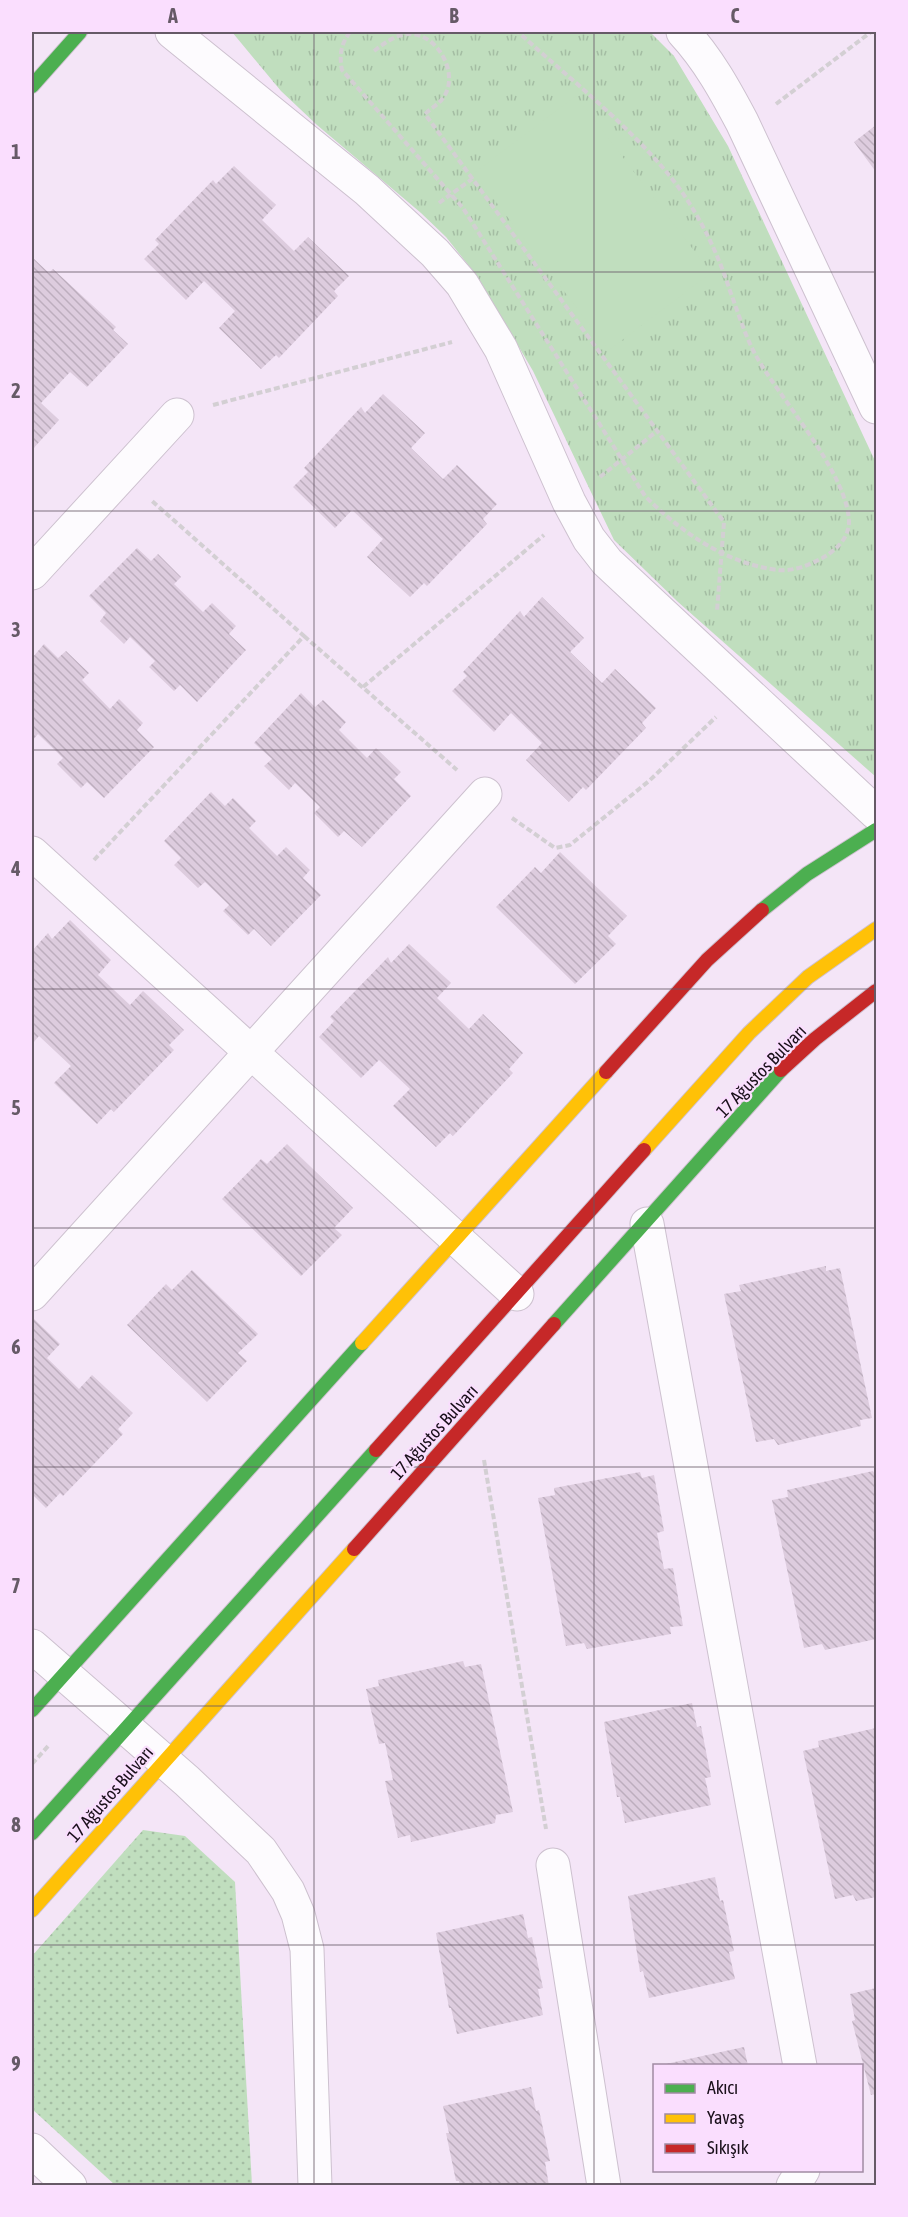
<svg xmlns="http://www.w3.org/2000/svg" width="908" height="2217" viewBox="0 0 908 2217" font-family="'Asap Condensed',sans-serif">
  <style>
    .grass { fill: url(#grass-dots) }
    .park { fill: url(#park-tufts) }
    .pitch { fill: #c0debe }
    .building { fill: url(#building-back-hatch) }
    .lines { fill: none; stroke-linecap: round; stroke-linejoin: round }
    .street-casing { stroke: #cdc1cf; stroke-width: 35 }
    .fast-casing { stroke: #cdc1cf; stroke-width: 16 }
    .slow-casing { stroke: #cdc1cf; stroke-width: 16 }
    .jam-casing { stroke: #cdc1cf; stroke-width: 16 }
    .path { stroke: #d3cfd3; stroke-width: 4; stroke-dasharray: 6 3; stroke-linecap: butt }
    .street { stroke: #fdfbfe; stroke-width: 33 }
    .fast { stroke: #4caf50; stroke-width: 14 }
    .slow { stroke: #ffc107; stroke-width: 14 }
    .jam { stroke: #c62828; stroke-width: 14 }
    .grid { fill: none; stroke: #665a67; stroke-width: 1.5; stroke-opacity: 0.55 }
    .labels { text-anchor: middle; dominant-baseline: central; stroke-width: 4.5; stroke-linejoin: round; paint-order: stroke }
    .street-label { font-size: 18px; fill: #190f1a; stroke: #fadefe }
    .neatline { fill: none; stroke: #665a67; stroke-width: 2 }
    .grid-label { font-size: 20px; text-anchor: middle; font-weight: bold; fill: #665a67 }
  </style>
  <defs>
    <pattern id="grass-dots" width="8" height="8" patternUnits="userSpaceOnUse" patternTransform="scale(1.5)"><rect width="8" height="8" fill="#c0debe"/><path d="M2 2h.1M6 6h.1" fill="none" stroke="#a4bda3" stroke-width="1.8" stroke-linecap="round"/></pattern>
    <pattern id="park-tufts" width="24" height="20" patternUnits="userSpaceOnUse" patternTransform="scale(1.5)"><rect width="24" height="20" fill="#c0debe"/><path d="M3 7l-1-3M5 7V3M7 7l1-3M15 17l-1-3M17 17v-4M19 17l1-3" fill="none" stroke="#a4bda3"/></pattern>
    <pattern id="building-back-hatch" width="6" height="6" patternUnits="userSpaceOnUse" patternTransform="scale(1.5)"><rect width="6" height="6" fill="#ddccde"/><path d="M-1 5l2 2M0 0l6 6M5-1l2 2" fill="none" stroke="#bdaebe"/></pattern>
  </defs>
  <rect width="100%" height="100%" fill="#f4e5f7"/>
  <path class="grass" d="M143,1830L185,1836L235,1882L252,2185H115L32,2109V1956Z"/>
  <path class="park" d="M232,32H650L674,56L728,146L876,463V777L678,602L614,540L533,371L477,276L446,237L421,213L317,125L281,91Z"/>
  <path class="pitch" d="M576,96L711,273L609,350L474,173Z"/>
  <path class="building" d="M876,125V172L854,142Z
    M234,166L276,205L262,220L294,251L308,237L349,276L334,291L338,296L279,358L276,355L261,369L219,328L235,311L204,281L186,300L144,259L159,244L155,240L213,180L216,184Z
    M33,258L49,273L53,269L116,327L113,330L128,344L87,387L70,372L41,403L59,420L32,450Z
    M383,394L425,433L411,448L443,479L457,465L497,504L483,519L487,524L427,586L424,583L410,597L367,557L383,539L352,510L335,528L293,487L308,472L304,468L361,407L365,413Z
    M137,548L151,561L158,554L181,577L174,584L203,612L212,603L236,626L229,634L246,650L197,702L180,685L174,691L149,667L155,661L130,637L124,644L100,621L106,613L89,596Z
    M542,597L584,638L570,652L602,683L615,669L656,708L642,723L646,728L586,790L583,787L569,802L526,760L542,743L511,713L494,732L452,691L467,676L463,672L520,611L524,617Z
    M44,644L58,658L66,651L89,673L82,680L110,709L119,699L143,723L137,730L154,747L104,798L87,782L81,788L57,764L63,758L38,734L32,741V658Z
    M301,693L315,707L323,700L346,722L339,730L367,758L376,748L401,772L394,779L411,796L362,847L344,831L338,837L314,813L320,807L295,783L289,790L264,766L272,759L254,743Z
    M211,792L225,806L233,798L256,821L249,828L277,856L286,847L310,870L303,878L321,895L271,946L254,929L248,935L223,911L229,905L205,882L198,888L174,865L181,858L164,841Z
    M560,852L627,916L608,936L616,944L575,984L496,907L535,867L541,873Z
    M70,920L111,960L98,975L130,1005L143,991L184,1030L169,1045L174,1050L114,1112L111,1109L97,1124L54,1083L71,1066L39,1036L32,1044V951L48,933L52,939Z
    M409,944L451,983L437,998L469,1029L483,1014L523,1053L509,1069L513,1073L453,1136L450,1133L436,1147L393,1106L410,1089L379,1060L361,1078L319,1037L334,1021L330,1017L388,957L391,963Z
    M287,1144L353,1208L334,1228L342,1235L301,1276L222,1199L261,1159L267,1164Z
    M826,1266V1271L840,1268L872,1418L860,1420L861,1426L778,1445L774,1439L756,1442L724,1294L741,1291L739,1285Z
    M192,1270L258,1334L238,1353L247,1361L207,1402L127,1325L166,1284L172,1290Z
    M32,1317L60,1344L47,1358L79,1389L92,1375L133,1413L118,1429L123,1434L63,1496L60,1493L46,1508L32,1494Z
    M873,1471L876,1476V1639L825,1650L822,1644L804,1648L772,1500L788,1497L787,1490Z
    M640,1472L642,1478L654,1475L664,1531L657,1533L664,1569L673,1568L683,1626L670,1627L671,1634L587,1649L584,1643L566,1646L538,1498L555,1495L554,1488Z
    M463,1661L465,1667L481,1664L513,1812L496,1815L495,1823L411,1842L410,1835L398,1838L385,1781L393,1780L385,1743L379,1744L366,1689L379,1686L378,1680Z
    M692,1703L697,1727L701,1726L711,1777L705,1778L711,1805L625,1823L620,1797H617L604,1722Z
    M876,1728V1897L856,1901L853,1895L835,1899L803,1751L819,1747L818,1741Z
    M715,1877L720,1901L723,1900L734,1951L729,1952L735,1979L649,1998L643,1971L640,1972L628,1896Z
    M523,1914L528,1938L532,1937L543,1988L538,1989L543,2015L457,2034L451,2008H449L436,1933Z
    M876,1988V2094L871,2095L852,2021L855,2020L850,1994Z
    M744,2047L748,2066H661V2065Z
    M531,2087L536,2111L539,2110L550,2161L545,2162L549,2186H460L459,2181H456L446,2133H449L443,2106Z"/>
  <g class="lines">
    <defs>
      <path id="street" d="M172,32L367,190L435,253L462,284L501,349L569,502L589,539L607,562L876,813
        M683,32C708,59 725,90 742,122L876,407
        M32,573L177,415
        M32,853L517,1294
        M647,1224L800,2066
        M32,1294L485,794
        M32,1646L187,1781L261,1851L288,1891L298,1914L307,1949L315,2186
        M553,1865L604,2186
        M32,2150L70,2186
        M793,2186L803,2170"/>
      <path id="fast" d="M32,86L80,32
        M762,910L807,874L876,830
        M554,1324L781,1070
        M32,1710L362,1343
        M32,1833L376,1450"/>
      <path id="slow" d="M644,1150L749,1033L808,977L876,929
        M362,1343L606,1072
        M32,1910L354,1549"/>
      <path id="jam" d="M781,1070L815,1039L876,991
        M606,1072L707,960L762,910
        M376,1450L644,1150
        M354,1549L554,1324"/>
    </defs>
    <use href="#street" class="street-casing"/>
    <use href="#fast" class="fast-casing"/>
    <use href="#slow" class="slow-casing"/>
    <use href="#jam" class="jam-casing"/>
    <path class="path" d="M350,32C341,44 339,55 342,70L463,208L645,496C681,532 725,563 777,570C792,572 810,565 824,557C836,550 849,538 849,522C848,473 779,398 755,354C744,333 738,312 730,291C717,250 696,208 669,175C625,122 569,78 518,32
      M374,51C385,43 397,33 412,34C438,36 458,72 445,95C441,103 431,108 425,114L724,522L717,611
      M776,104L871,32
      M439,203L472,179
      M213,405L452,342
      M600,477L657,431
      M304,636L457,770
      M363,687L544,535
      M512,818L555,848L570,845L649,781L716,717
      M94,860L304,636L151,500
      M484,1460L546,1829
      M32,1764L49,1745"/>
    <use href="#street" class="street"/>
    <use href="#fast" class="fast"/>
    <use href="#slow" class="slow"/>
    <use href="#jam" class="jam"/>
  </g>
  <path class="grid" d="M314,32V2186M594,32V2186M32,272H876M32,511H876M32,750H876M32,989H876M32,1228H876M32,1467H876M32,1706H876M32,1945H876"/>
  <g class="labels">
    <g class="street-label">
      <text transform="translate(761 1071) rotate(-46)">17 Ağustos Bulvarı</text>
      <text transform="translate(434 1432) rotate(-48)">17 Ağustos Bulvarı</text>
      <text transform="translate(110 1794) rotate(-49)">17 Ağustos Bulvarı</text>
    </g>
  </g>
  <rect width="908" height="2217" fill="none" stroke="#fadefe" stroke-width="66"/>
  <rect x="653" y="2064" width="210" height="108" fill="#fadefe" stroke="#a08ba3" stroke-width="1.5"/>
  <rect x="665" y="2084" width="30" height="9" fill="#4caf50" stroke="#a08ba3" stroke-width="1.5"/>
  <text x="707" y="2094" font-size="18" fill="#190f1a">Akıcı</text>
  <rect x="665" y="2114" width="30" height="9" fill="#ffc107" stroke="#a08ba3" stroke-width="1.5"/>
  <text x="707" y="2124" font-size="18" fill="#190f1a">Yavaş</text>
  <rect x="665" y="2144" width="30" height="9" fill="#c62828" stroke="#a08ba3" stroke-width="1.5"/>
  <text x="707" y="2154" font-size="18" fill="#190f1a">Sıkışık</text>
  <rect x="33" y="33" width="842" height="2151" class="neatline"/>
  <g class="grid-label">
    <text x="173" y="23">A</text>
    <text x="454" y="23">B</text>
    <text x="735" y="23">C</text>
    <text x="16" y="159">1</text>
    <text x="16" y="398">2</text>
    <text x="16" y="637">3</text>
    <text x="16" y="876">4</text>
    <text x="16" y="1115">5</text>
    <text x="16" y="1354">6</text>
    <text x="16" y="1593">7</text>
    <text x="16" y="1832">8</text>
    <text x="16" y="2071">9</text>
  </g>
</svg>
